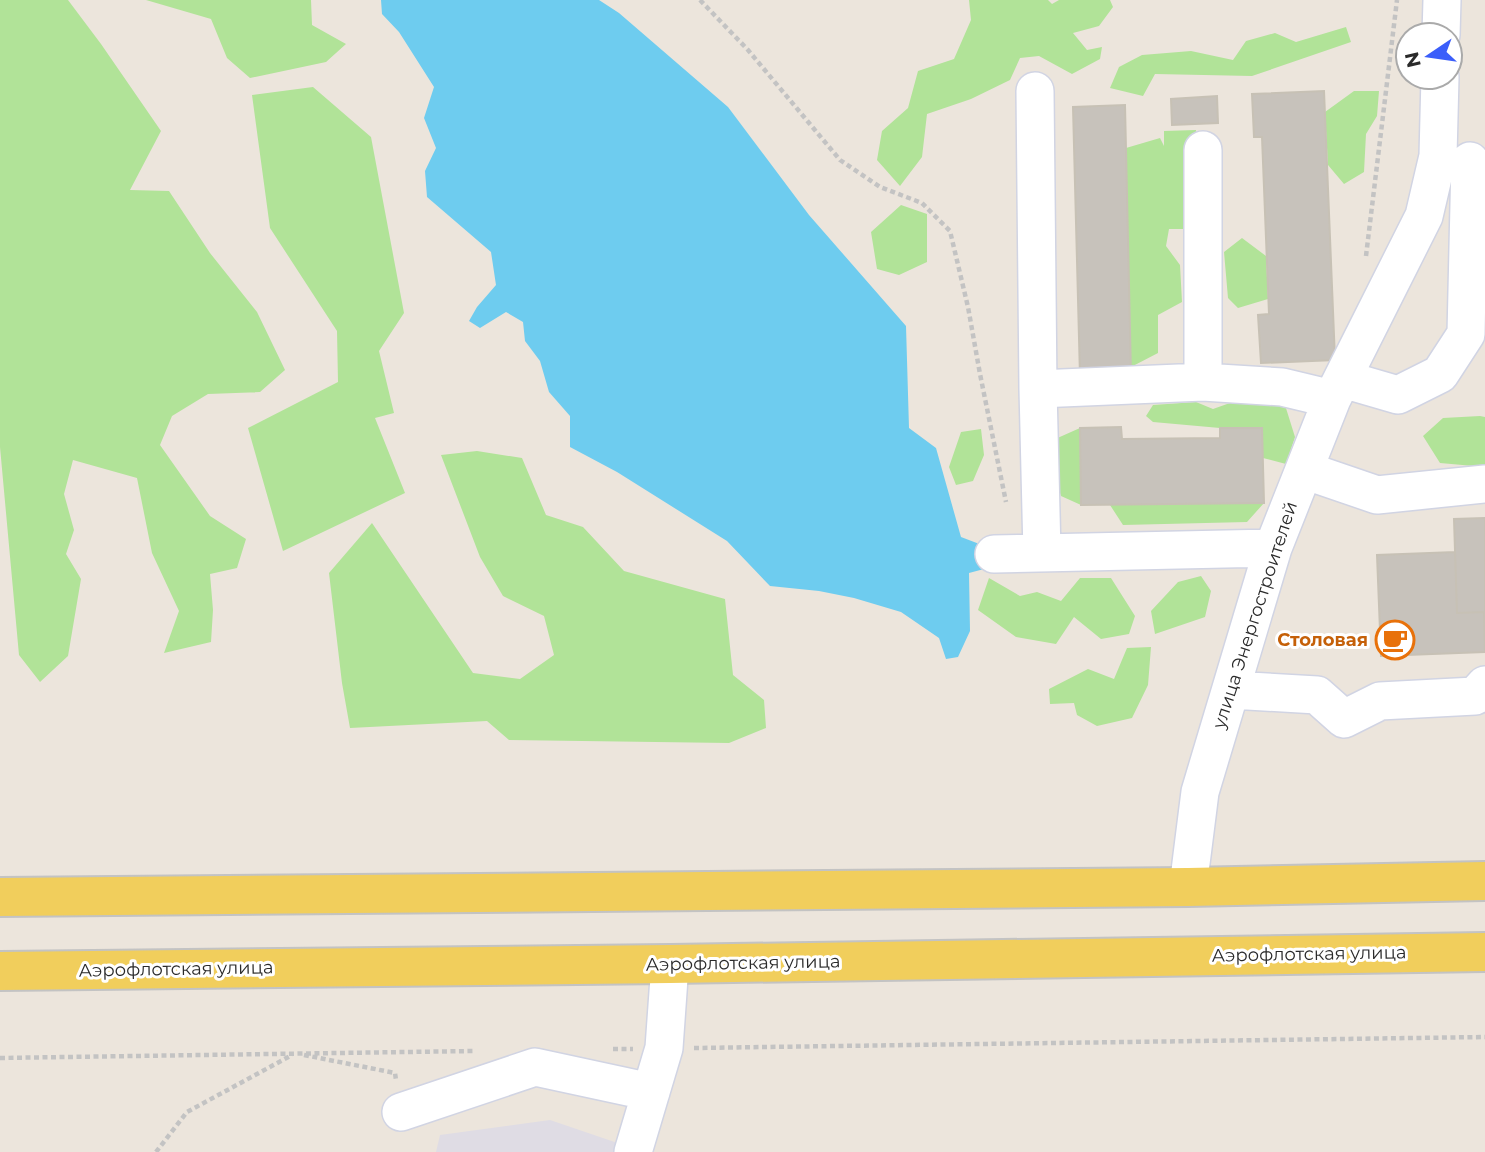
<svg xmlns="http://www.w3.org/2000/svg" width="1485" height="1152" viewBox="0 0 1485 1152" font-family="Montserrat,sans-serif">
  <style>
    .industrial { fill: #dfdce4 }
    .green { fill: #b1e398 }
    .water { fill: #6eccef }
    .building { fill: #c7c2bb; stroke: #c7c1b5; stroke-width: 2 }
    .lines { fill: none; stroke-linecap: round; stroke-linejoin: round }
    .minor-casing { stroke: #d1d4e3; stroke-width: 40 }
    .major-casing { stroke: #c3c3c3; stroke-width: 42 }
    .path { stroke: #c3c3c3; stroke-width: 4.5; stroke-dasharray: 5 3.5; stroke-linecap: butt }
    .minor { stroke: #fff; stroke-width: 37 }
    .major { stroke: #f1ce5c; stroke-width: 38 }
    .labels { text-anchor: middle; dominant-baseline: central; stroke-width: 6; stroke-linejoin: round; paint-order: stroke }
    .street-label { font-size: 18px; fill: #2a2a2a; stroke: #fff }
    .food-label { font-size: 18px; font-weight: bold; fill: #c56008; stroke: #fff; text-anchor: end }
  </style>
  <rect width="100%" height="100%" fill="#ece5dc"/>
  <path class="industrial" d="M550,1120L644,1152H436L440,1135Z"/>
  <path class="green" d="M0,0H68L101,44L161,131L130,190L169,191L210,253L257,312L285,370L260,392L208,394L172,416L160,445L210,516L246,539L237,568L210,574L213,610L211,642L164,653L179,611L152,553L137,478L73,460L64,494L74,530L66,554L81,579L68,656L40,682L19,655L0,447Z
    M146,0H311L312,25L346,44L326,62L250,78L227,58L211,19Z
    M969,0H1048L1052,4L1059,0H1110L1113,7L1099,26L1073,33L1087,50L1102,47L1100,59L1072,74L1039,56L1020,58L1010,80L971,99L927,114L922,157L900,186L877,160L882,131L908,108L918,71L954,59L971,20Z
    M1346,27L1351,42L1252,76L1155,74L1143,96L1110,88L1119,67L1142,55L1191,51L1233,60L1246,41L1275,33L1296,42Z
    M313,87L371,137L404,313L379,351L394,413L375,418L405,493L283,551L248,428L338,382L337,331L270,228L252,95Z
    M1354,91H1379L1377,116L1366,134L1364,172L1344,184L1328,165L1325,112Z
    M1196,130L1198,229H1169L1166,246L1180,265L1182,302L1158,315V353L1131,367L1126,148L1160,138L1164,146V131Z
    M901,205L927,214V262L899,275L877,269L871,232Z
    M1242,238L1266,256L1268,299L1238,308L1228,298L1224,252Z
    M1244,398L1285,405L1295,437L1286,464L1263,458L1262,428H1220L1153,422L1146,416L1153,405L1196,402L1213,409Z
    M1480,416L1485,417V467L1440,463L1423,436L1443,418Z
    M1080,428L1081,505L1061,496L1050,463L1053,440Z
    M981,429L984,455L973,481L956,485L949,467L961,432Z
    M477,451L522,458L546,515L583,527L624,571L725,599L733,675L764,700L766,728L729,743L509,740L487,721L350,728L342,683L329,573L372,523L473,673L520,679L554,655L544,616L503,596L480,557L441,455Z
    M1264,503L1247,522L1123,525L1110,505Z
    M1201,576L1211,591L1205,617L1155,634L1151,611L1178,582Z
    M989,578L1020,596L1037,592L1061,601L1080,578H1111L1135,616L1129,634L1101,639L1074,617L1056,644L1016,637L978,610Z
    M1151,647L1148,685L1132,718L1097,726L1077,715L1074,703L1050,704L1049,689L1088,669L1114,679L1127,648Z"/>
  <path class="water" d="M381,0H599L619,13L728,107L809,215L906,326L909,428L936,448L961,537L982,545L984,569L969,573L970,631L958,657L946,659L939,638L901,612L854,598L819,591L770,586L727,541L617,472L570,447V416L549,392L540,361L525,341L523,322L506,312L480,328L469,321L477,307L496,285L491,252L427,197L425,171L436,148L424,118L434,87L399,32L382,14Z"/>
  <path class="building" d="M1324,91L1335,360L1261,363L1258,315L1269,314L1262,137H1254L1252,94Z
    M1217,96L1218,123L1172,125L1171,99Z
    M1125,105L1131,375L1080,376L1073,107Z
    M1121,427L1122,439L1220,438V428H1262L1264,503L1081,505L1080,428Z
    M1485,518V612L1457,613L1454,519Z
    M1455,552L1457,613L1484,612L1485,652L1381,656L1377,555Z"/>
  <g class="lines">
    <defs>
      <path id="minor" d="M1441,35L1442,0
        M1035,91L1038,389L1042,553
        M1203,150V382
        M1343,379L1398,395L1440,374L1466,334L1470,161
        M1038,389L1203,382L1282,387L1332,399
        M1304,470L1377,495L1485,484
        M994,554L1273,548
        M1231,690L1317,695L1344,719L1380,701L1475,696L1485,685
        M1188,887L1200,792L1273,548L1332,399L1424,216L1438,156L1440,77
        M401,1112L535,1067L651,1092
        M633,1152L664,1048L670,964"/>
      <path id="major" d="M0,897L1188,887L1485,881
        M0,971L670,964L1485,952"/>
    </defs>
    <use href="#minor" class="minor-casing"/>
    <use href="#major" class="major-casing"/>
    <path class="path" d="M700,0L748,50L840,160L880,187L922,203L950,231L968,307L980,374L1006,502
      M1366,256L1397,0
      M694,1048L1485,1037
      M613,1049H633
      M304,1055L395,1073L396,1080
      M0,1058L475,1051
      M156,1152L187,1112L292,1055"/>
    <use href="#minor" class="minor"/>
    <use href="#major" class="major"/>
  </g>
  <defs>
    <symbol id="cafe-ring" viewBox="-11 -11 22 22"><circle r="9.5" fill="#fff" stroke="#e8710a" stroke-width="1.5"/><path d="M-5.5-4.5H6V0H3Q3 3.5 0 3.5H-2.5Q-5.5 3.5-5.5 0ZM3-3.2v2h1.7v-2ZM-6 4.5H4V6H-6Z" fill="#e8710a"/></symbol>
  </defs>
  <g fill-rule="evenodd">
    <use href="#cafe-ring" x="1373" y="618" width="44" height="44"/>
  </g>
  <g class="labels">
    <g class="street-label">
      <text transform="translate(1255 615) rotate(-72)">улица Энергостроителей</text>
      <text transform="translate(1309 954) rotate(-1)">Аэрофлотская улица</text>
      <text transform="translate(743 963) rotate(-1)">Аэрофлотская улица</text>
      <text transform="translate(176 969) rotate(-1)">Аэрофлотская улица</text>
    </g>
    <g class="food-label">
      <text x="1368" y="640">Столовая</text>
    </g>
  </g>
  <g transform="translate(1429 56) rotate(257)"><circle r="33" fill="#ffffff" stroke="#aaaaaa" stroke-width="2"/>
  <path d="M0-5L12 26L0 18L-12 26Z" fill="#3b5efa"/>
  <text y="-10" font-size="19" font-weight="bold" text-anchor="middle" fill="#2a2a2a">N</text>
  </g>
</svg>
